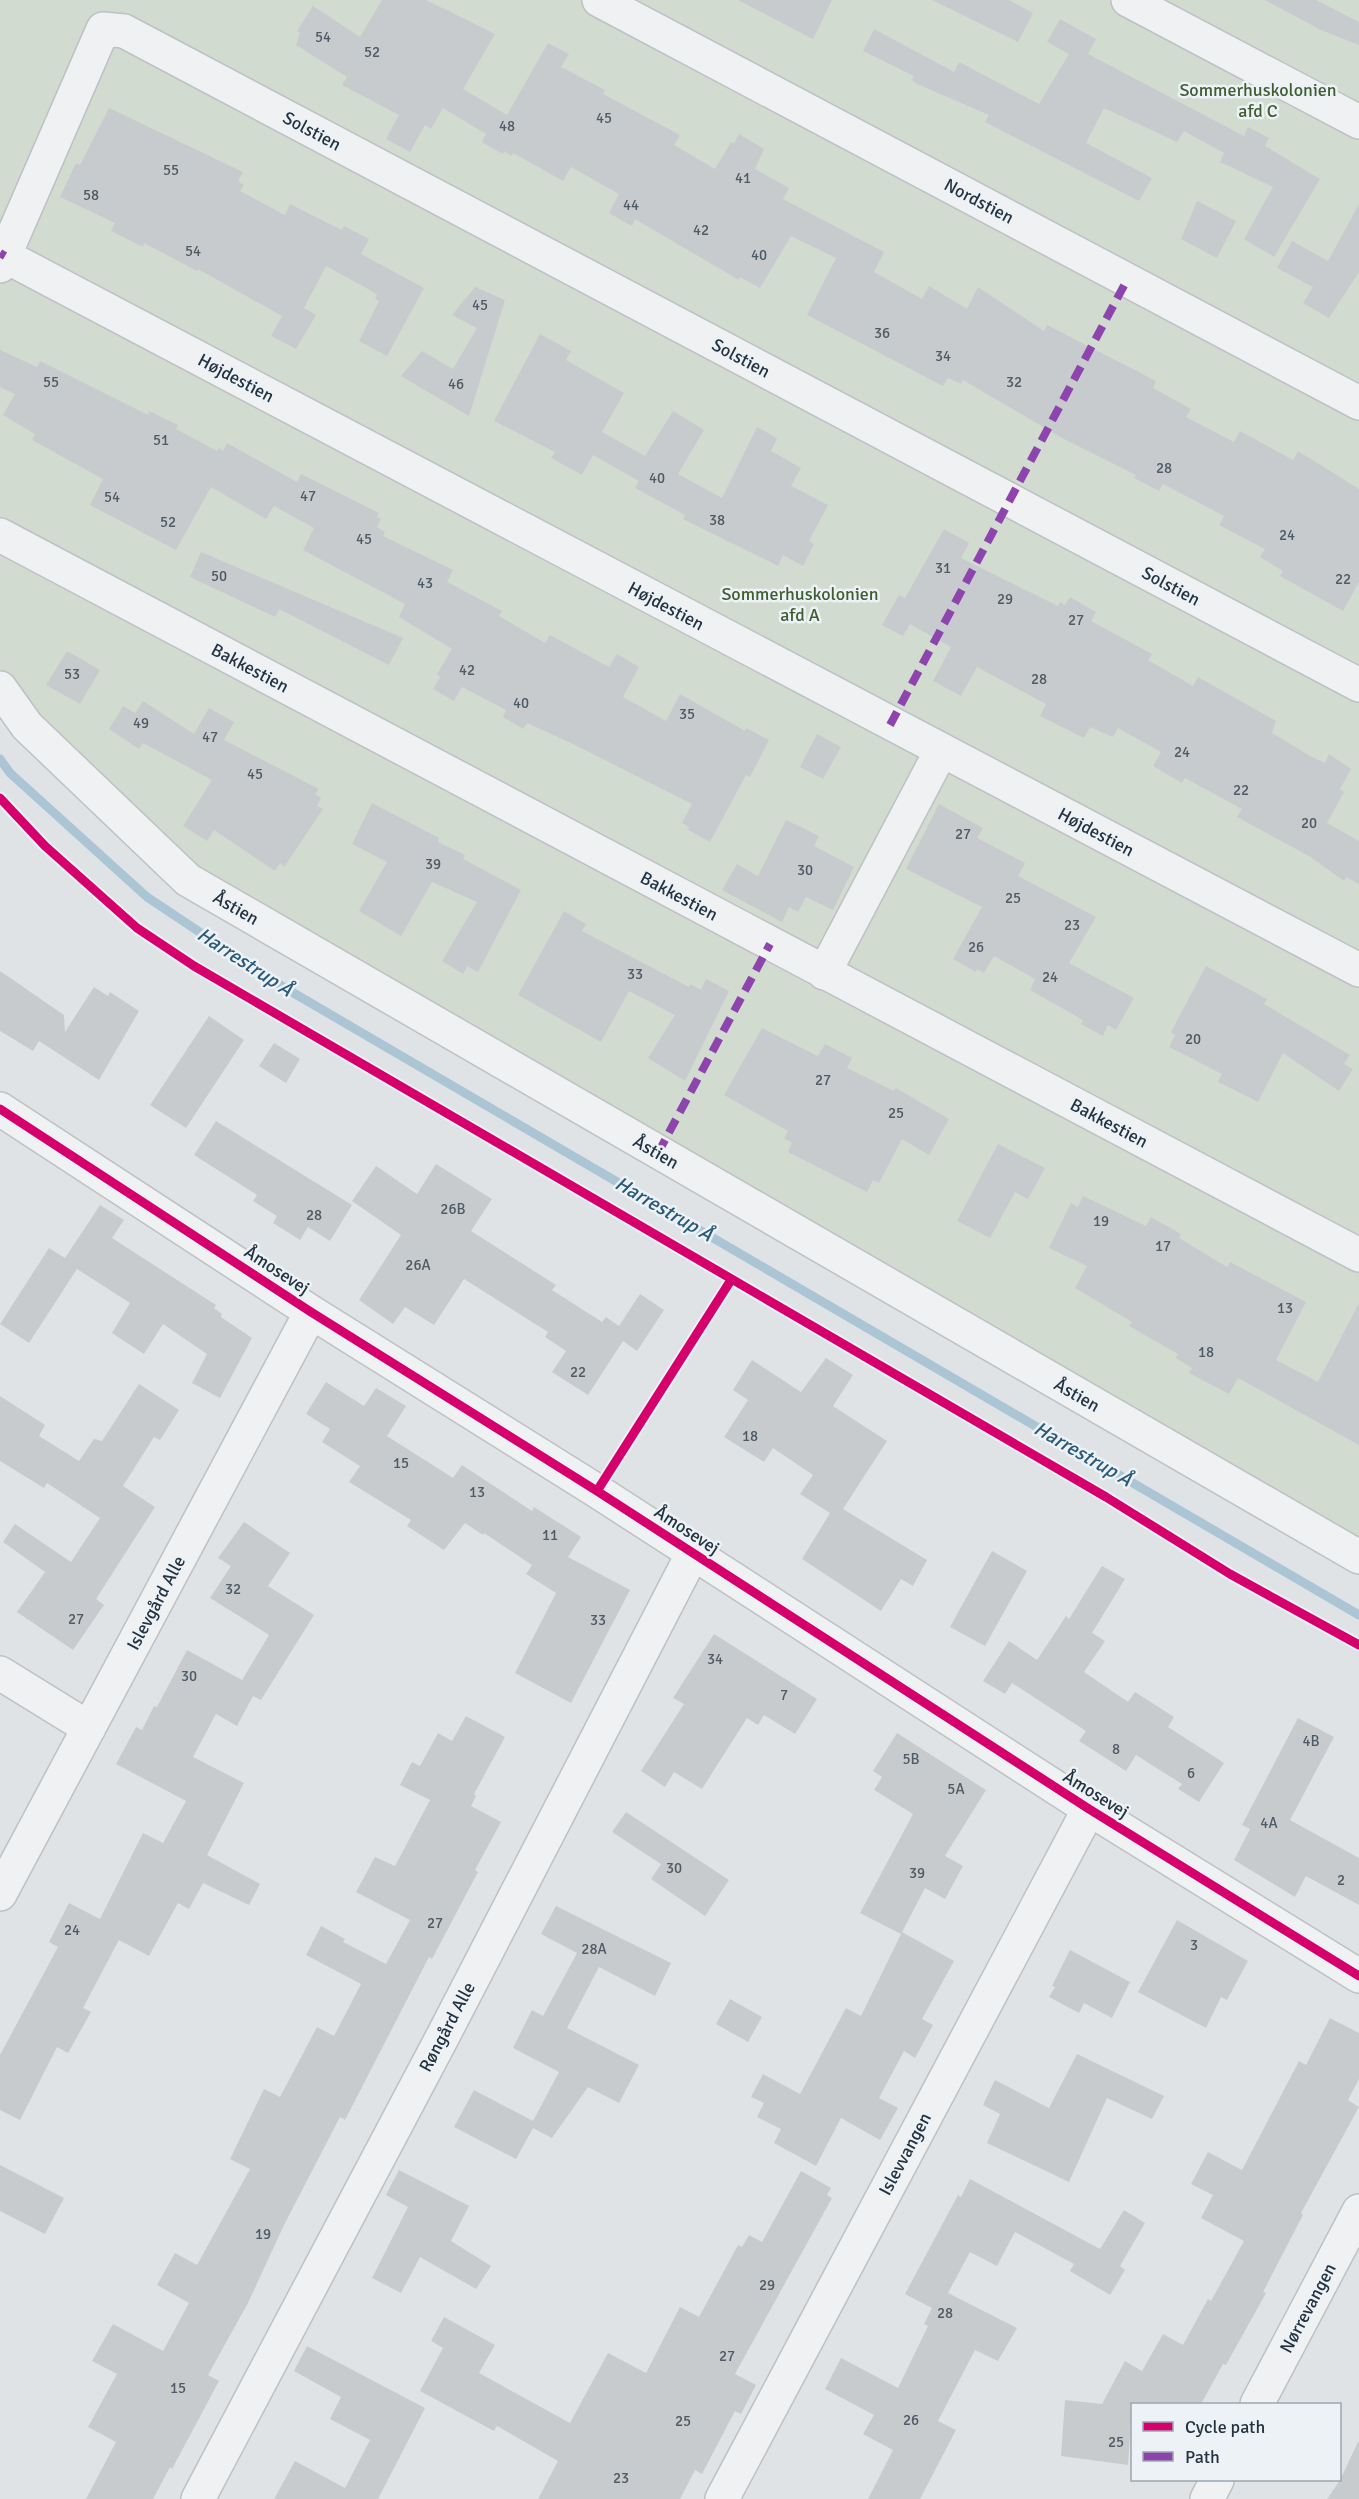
<svg xmlns="http://www.w3.org/2000/svg" width="1359" height="2499" viewBox="0 0 1359 2499" font-family="Signika,sans-serif">
  <style>
    .green { fill: #d2dbcf }
    .lines { fill: none; stroke-linecap: round; stroke-linejoin: round }
    .stream { stroke: #abc5d4; stroke-width: 9 }
    .building { fill: #c8cbce }
    .minor-casing { stroke: #bec1c4; stroke-width: 36 }
    .minor { stroke: #eff1f3; stroke-width: 33 }
    .quiet { stroke: #8e44ad; stroke-width: 8; stroke-dasharray: 15 8; stroke-linecap: butt }
    .cycleway-casing { stroke: #edf2f6; stroke-width: 13 }
    .cycleway { stroke: #d6006c; stroke-width: 9 }
    .labels { text-anchor: middle; dominant-baseline: central; stroke-width: 5; stroke-linejoin: round; paint-order: stroke }
    .number-label { font-size: 15px; fill: #4e5a65 }
    .park-label { font-size: 18px; fill: #405e31; stroke: #edf2f6 }
    .street-label { font-size: 18px; fill: #253341; stroke: #edf2f6 }
    .water-label { font-size: 20px; font-style: italic; fill: #2b5a79; stroke: #edf2f6 }
  </style>
  <rect width="100%" height="100%" fill="#e0e3e6"/>
  <path class="green" d="M0,0H1359V1566L180,889L0,705Z"/>
  <g class="lines">
    <path class="stream" d="M0,759L10,773L147,897L273,981L1359,1615"/>
  </g>
  <path class="building" d="M382,0H426L495,34L463,89L507,115L548,43L569,54L561,67L605,90L603,94L680,135L674,145L715,169L731,142L734,143L739,134L764,149L755,169L789,188L783,199L884,252L874,272L922,299L929,286L967,309L978,287L1044,331L1047,325L1156,381L1153,388L1191,409L1186,417L1234,442L1240,431L1293,460L1298,451L1359,489V582L1343,611L1280,576L1283,571L1260,557L1265,549L1219,525L1224,516L1163,484L1159,491L1134,478L1136,475L1062,438L963,380L961,384L948,378L943,386L807,315L836,258L791,236L760,288L740,277L739,280L635,219L632,226L609,213L619,194L571,167L563,181L513,153L512,156L504,151L503,154L482,142L486,134L443,108L431,129L425,125L410,152L386,139L399,115L342,85L347,77L296,45L300,33L297,31L313,6L360,37Z
    M738,0H832L813,39Z
    M932,0H1009L1033,13L1018,42Z
    M1265,0H1316L1359,22V45L1321,30Z
    M1060,19L1096,39L1088,54L1244,136L1248,127L1269,138L1265,146L1320,179L1274,257L1244,239L1273,187L1220,162L1224,153L1184,131L1177,142L1104,108L1086,143L1152,178L1139,201L985,122L989,115L917,84L912,80L914,76L863,51L874,29L954,72L959,62L1039,104L1069,54L1047,42Z
    M109,108L243,172L238,181L244,185L240,191L285,215L290,204L342,230L344,226L369,239L361,254L424,288L387,356L359,341L379,301L375,299L377,294L326,266L304,308L316,315L296,349L271,336L282,316L198,269L197,271L144,243L143,247L111,231L115,223L60,197L76,163L80,165Z
    M1197,201L1236,221L1217,258L1181,239Z
    M1359,204V272L1329,318L1303,303L1313,287L1277,268L1292,241L1328,261Z
    M475,287L505,300L469,416L401,376L422,351L453,369L477,328L452,315Z
    M540,334L571,351L566,360L624,393L602,432L645,456L673,411L704,430L678,474L722,498L757,427L777,438L771,451L801,468L791,486L828,505L809,541L814,544L803,566L783,555L778,566L683,519L685,515L635,488L639,481L593,455L582,475L551,458L555,452L494,421Z
    M0,350L37,367L40,361L148,415L149,411L178,425L176,429L217,451L219,448L223,451L227,443L297,482L301,474L379,513L377,517L381,519L377,527L385,532L383,536L453,570L447,582L502,611L499,616L545,643L550,635L609,667L617,654L639,667L623,697L666,721L680,694L745,731L746,728L769,740L750,777L746,775L710,842L688,830L689,827L682,823L692,804L571,743L527,723L523,729L503,717L506,710L462,687L454,701L433,689L440,677L437,674L452,649L399,617L405,604L303,550L314,528L274,506L266,519L211,487L176,550L90,505L103,479L32,440L35,434L3,415L15,394L0,387Z
    M944,529L969,543L961,558L1058,606L1060,602L1065,605L1070,597L1096,612L1091,621L1152,654L1148,660L1193,686L1198,677L1276,721L1272,733L1312,757L1325,763L1329,754L1351,769L1340,789L1344,792L1327,823L1359,841V884L1346,877L1344,881L1309,856L1237,817L1242,809L1185,778L1182,783L1153,766L1161,752L1118,728L1113,737L1090,727L1084,738L1040,716L1046,704L977,667L961,696L933,681L951,647L910,624L903,636L882,625L899,595L905,598Z
    M201,552L403,638L389,665L279,609L275,617L190,577Z
    M67,651L100,670L80,704L46,685Z
    M143,701L194,734L209,708L234,722L224,740L319,789L315,794L321,798L317,806L323,809L284,867L280,863L275,871L214,830L207,841L183,826L212,780L143,743L139,749L109,729L123,706L135,713Z
    M817,734L841,747L823,779L800,767Z
    M372,803L439,838L438,842L465,855L463,859L521,890L478,972L467,966L463,974L442,961L477,902L432,882L401,936L359,911L387,862L352,844Z
    M939,804L983,828L977,838L1025,863L1018,876L1096,917L1069,963L1134,998L1116,1030L1108,1025L1103,1036L1081,1024L1083,1020L1030,990L1035,979L994,956L984,973L977,969L976,972L953,959L982,907L906,869Z
    M786,820L819,836L814,846L854,867L833,910L806,897L798,912L789,907L782,922L722,890L737,864L758,876Z
    M564,911L586,924L582,931L689,987L690,984L701,990L706,979L729,991L685,1081L648,1058L675,1015L629,991L601,1042L518,995Z
    M1206,966L1267,999L1264,1004L1350,1055L1344,1064L1353,1069L1339,1091L1283,1053L1258,1102L1218,1082L1222,1074L1169,1047L1175,1035L1171,1032Z
    M0,971L64,1015L65,1032L94,987L108,996L110,992L139,1011L99,1080L39,1041L33,1051L0,1031Z
    M209,1016L244,1040L186,1128L150,1105Z
    M762,1028L818,1056L825,1044L852,1058L847,1068L894,1091L896,1088L949,1119L929,1155L902,1139L879,1183L873,1180L867,1192L788,1152L792,1143L784,1138L788,1131L724,1095Z
    M274,1043L300,1059L286,1083L259,1066Z
    M216,1121L352,1205L330,1241L308,1227L300,1240L273,1223L277,1216L253,1201L257,1195L194,1155Z
    M998,1144L1045,1168L1028,1199L1015,1192L990,1238L957,1221Z
    M436,1164L492,1199L471,1231L556,1285L552,1290L602,1322L606,1317L619,1326L640,1294L664,1310L637,1351L623,1341L588,1395L552,1372L566,1351L545,1337L548,1332L464,1279L434,1325L405,1307L393,1324L359,1300L401,1235L352,1201L376,1166L417,1194Z
    M1083,1196L1146,1226L1151,1217L1181,1234L1179,1238L1227,1267L1230,1262L1306,1302L1276,1360L1318,1382L1359,1303V1445L1238,1378L1229,1394L1189,1373L1192,1368L1176,1358L1178,1354L1129,1326L1132,1322L1075,1288L1087,1266L1049,1248L1071,1203L1078,1207Z
    M100,1205L124,1220L112,1238L216,1305L214,1308L222,1314L221,1317L252,1338L220,1398L192,1383L207,1354L163,1324L144,1354L112,1333L130,1303L77,1269L29,1343L0,1324L49,1248L65,1258Z
    M826,1358L853,1375L833,1406L887,1441L843,1509L927,1560L913,1586L901,1579L881,1611L802,1559L830,1513L800,1494L813,1475L773,1448L764,1462L724,1437L748,1400L733,1390L752,1360L801,1392Z
    M326,1382L364,1406L376,1388L406,1406L387,1436L453,1478L462,1465L532,1511L534,1507L581,1537L568,1557L630,1590L571,1703L515,1673L556,1593L526,1574L532,1565L484,1533L483,1535L465,1523L444,1550L407,1526L411,1520L349,1482L360,1466L322,1442L330,1429L306,1414Z
    M139,1384L179,1410L160,1440L154,1437L123,1486L155,1507L96,1599L104,1605L73,1650L17,1612L45,1572L3,1542L15,1524L71,1562L100,1518L47,1483L44,1488L0,1461V1396L45,1425L39,1436L79,1461L94,1439L102,1441Z
    M244,1522L290,1553L268,1586L314,1615L261,1700L253,1696L237,1726L216,1714L193,1757L244,1783L207,1855L260,1884L249,1905L203,1883L189,1909L178,1903L149,1956L119,1940L83,2008L91,2012L68,2053L57,2047L20,2120L0,2110V2055L58,1947L49,1942L69,1903L100,1919L143,1833L163,1843L186,1801L116,1764L136,1727L142,1730L154,1706L157,1707L187,1650L242,1680L269,1635L210,1598L231,1566L218,1558Z
    M992,1551L1027,1571L985,1646L950,1627Z
    M1102,1566L1125,1579L1092,1633L1105,1641L1084,1672L1128,1702L1135,1692L1174,1717L1168,1727L1224,1763L1199,1802L1178,1789L1182,1784L1136,1755L1126,1771L1079,1741L1086,1731L1012,1683L1005,1694L983,1681L1009,1641L1037,1660L1066,1616L1069,1619Z
    M714,1634L817,1699L795,1734L764,1715L758,1725L747,1718L702,1789L674,1772L665,1787L641,1771L684,1704L673,1698Z
    M466,1716L505,1737L474,1794L476,1796L471,1806L501,1822L475,1870L478,1872L432,1959L429,1957L345,2120L340,2117L284,2225L248,2303L208,2375L219,2381L172,2469L170,2467L153,2499H86L116,2442L88,2427L117,2374L92,2361L113,2324L163,2351L189,2303L157,2285L175,2253L197,2265L250,2169L230,2159L264,2089L280,2097L317,2027L334,2036L361,1984L306,1955L321,1926L345,1939L343,1942L386,1964L410,1920L356,1892L375,1857L395,1866L430,1800L400,1785L412,1762L420,1766L438,1733L452,1741Z
    M1298,1718L1334,1737L1290,1820L1359,1858V1905L1306,1876L1295,1897L1234,1860L1250,1829L1242,1825Z
    M897,1733L986,1790L945,1856L963,1866L945,1899L925,1888L901,1934L860,1913L913,1814L874,1790L882,1777L873,1771Z
    M626,1812L729,1880L705,1916L651,1879L661,1864L612,1832Z
    M556,1906L671,1963L655,1996L599,1967L567,2028L639,2065L619,2103L588,2087L552,2138L533,2128L516,2159L454,2127L474,2090L533,2121L559,2072L513,2048L532,2010L543,2016L577,1953L541,1934Z
    M1177,1920L1248,1961L1227,2000L1221,1997L1206,2028L1138,1992Z
    M902,1932L954,1961L922,2019L933,2025L915,2058L904,2051L879,2098L898,2108L880,2140L841,2118L816,2166L774,2143L781,2129L757,2117L764,2103L751,2097L763,2074L800,2094L846,2008L861,2016Z
    M1070,1950L1130,1982L1112,2018L1084,2003L1079,2013L1049,1997L1055,1987L1052,1986Z
    M730,1999L762,2017L748,2042L716,2024Z
    M1330,2018L1359,2033V2079L1348,2100L1359,2107L1301,2213L1303,2215L1263,2292L1266,2293L1226,2365L1223,2364L1201,2404H1132L1128,2465L1061,2456L1065,2400L1102,2404L1125,2361L1142,2371L1163,2334L1183,2345L1208,2299L1211,2301L1244,2241L1201,2218L1213,2195L1191,2184L1208,2152L1242,2170L1299,2061L1306,2065Z
    M1077,2054L1164,2096L1152,2119L1107,2098L1069,2182L987,2143L1000,2114L983,2105L995,2080L1049,2108Z
    M0,2165L64,2198L45,2234L0,2211Z
    M399,2170L469,2206L451,2241L491,2266L476,2289L420,2257L401,2293L372,2278L408,2207L386,2195Z
    M801,2171L831,2188L827,2195L832,2198L735,2374L756,2385L741,2414L735,2411L702,2474L695,2470L680,2499H538L558,2461L497,2426L494,2431L420,2391L443,2348L431,2341L444,2317L495,2345L479,2373L570,2423L608,2353L646,2373L680,2307L699,2317L738,2245L742,2247L749,2235L762,2242Z
    M970,2179L1100,2249L1124,2210L1145,2223L1120,2266L1125,2270L1110,2295L1070,2271L1074,2264L1015,2232L997,2266L970,2252L948,2293L1017,2328L998,2361L975,2350L938,2421L956,2430L920,2499H868L893,2450L863,2434L874,2415L825,2389L841,2358L898,2388L928,2326L924,2324L932,2308L905,2294L958,2195L961,2197Z
    M307,2346L425,2408L378,2499H274L295,2461L345,2488L370,2440L330,2419L341,2397L294,2371Z
    M1359,2440V2499H1327L1340,2480Z"/>
  <g class="lines">
    <defs>
      <path id="minor" d="M599,0L1359,403
        M1128,0L1359,122
        M5,256L1359,970
        M0,266L103,29L124,31L1359,685
        M0,535L1359,1255
        M0,688L27,726L188,880L1359,1557
        M824,973L941,751
        M0,1109L311,1312L597,1491L1089,1809L1359,1976
        M0,1673L89,1728
        M0,1894L311,1312
        M1257,2404L1359,2211
        M198,2499L444,2034L693,1553
        M722,2499L1089,1809
        M1207,2499L1217,2480"/>
    </defs>
    <use href="#minor" class="minor-casing"/>
    <use href="#minor" class="minor"/>
    <path class="quiet" d="M0,253L5,256
      M890,725L1127,280
      M658,1153L770,944"/>
    <defs>
      <path id="cycleway" d="M0,798L45,846L137,928L194,966L1106,1497L1230,1574L1359,1645
        M0,1109L311,1312L597,1491L1089,1809L1359,1976
        M597,1491L731,1280"/>
    </defs>
    <use href="#cycleway" class="cycleway-casing"/>
    <use href="#cycleway" class="cycleway"/>
  </g>
  <g class="labels">
    <g class="number-label">
      <text x="323" y="37">54</text>
      <text x="372" y="52">52</text>
      <text x="604" y="118">45</text>
      <text x="507" y="126">48</text>
      <text x="171" y="170">55</text>
      <text x="743" y="178">41</text>
      <text x="91" y="195">58</text>
      <text x="631" y="205">44</text>
      <text x="701" y="230">42</text>
      <text x="193" y="251">54</text>
      <text x="759" y="255">40</text>
      <text x="480" y="305">45</text>
      <text x="882" y="333">36</text>
      <text x="943" y="356">34</text>
      <text x="51" y="382">55</text>
      <text x="1014" y="382">32</text>
      <text x="456" y="384">46</text>
      <text x="161" y="440">51</text>
      <text x="1164" y="468">28</text>
      <text x="657" y="478">40</text>
      <text x="308" y="496">47</text>
      <text x="112" y="497">54</text>
      <text x="717" y="520">38</text>
      <text x="168" y="522">52</text>
      <text x="1287" y="535">24</text>
      <text x="364" y="539">45</text>
      <text x="943" y="568">31</text>
      <text x="219" y="576">50</text>
      <text x="1343" y="579">22</text>
      <text x="425" y="583">43</text>
      <text x="1005" y="599">29</text>
      <text x="1076" y="620">27</text>
      <text x="467" y="670">42</text>
      <text x="72" y="674">53</text>
      <text x="1039" y="679">28</text>
      <text x="521" y="703">40</text>
      <text x="687" y="714">35</text>
      <text x="141" y="723">49</text>
      <text x="210" y="737">47</text>
      <text x="1182" y="752">24</text>
      <text x="255" y="774">45</text>
      <text x="1241" y="790">22</text>
      <text x="1309" y="823">20</text>
      <text x="963" y="834">27</text>
      <text x="433" y="864">39</text>
      <text x="805" y="870">30</text>
      <text x="1013" y="898">25</text>
      <text x="1072" y="925">23</text>
      <text x="976" y="947">26</text>
      <text x="635" y="974">33</text>
      <text x="1050" y="977">24</text>
      <text x="1193" y="1039">20</text>
      <text x="823" y="1080">27</text>
      <text x="896" y="1113">25</text>
      <text x="453" y="1209">26B</text>
      <text x="314" y="1215">28</text>
      <text x="1101" y="1221">19</text>
      <text x="1163" y="1246">17</text>
      <text x="418" y="1265">26A</text>
      <text x="1285" y="1308">13</text>
      <text x="1206" y="1352">18</text>
      <text x="578" y="1372">22</text>
      <text x="750" y="1436">18</text>
      <text x="401" y="1463">15</text>
      <text x="477" y="1492">13</text>
      <text x="550" y="1535">11</text>
      <text x="233" y="1589">32</text>
      <text x="76" y="1619">27</text>
      <text x="598" y="1620">33</text>
      <text x="715" y="1659">34</text>
      <text x="189" y="1676">30</text>
      <text x="784" y="1695">7</text>
      <text x="1311" y="1741">4B</text>
      <text x="1116" y="1749">8</text>
      <text x="911" y="1759">5B</text>
      <text x="1191" y="1773">6</text>
      <text x="956" y="1789">5A</text>
      <text x="1269" y="1823">4A</text>
      <text x="674" y="1868">30</text>
      <text x="917" y="1873">39</text>
      <text x="1341" y="1880">2</text>
      <text x="435" y="1923">27</text>
      <text x="72" y="1930">24</text>
      <text x="1194" y="1945">3</text>
      <text x="594" y="1949">28A</text>
      <text x="263" y="2234">19</text>
      <text x="767" y="2285">29</text>
      <text x="945" y="2313">28</text>
      <text x="727" y="2356">27</text>
      <text x="178" y="2388">15</text>
      <text x="911" y="2420">26</text>
      <text x="683" y="2421">25</text>
      <text x="1116" y="2442">25</text>
      <text x="621" y="2478">23</text>
    </g>
    <g class="park-label">
      <text x="1258" y="90">Sommerhuskolonien<tspan x="1258" dy="21">afd C</tspan></text>
      <text x="800" y="594">Sommerhuskolonien<tspan x="800" dy="21">afd A</tspan></text>
    </g>
    <g class="street-label">
      <text transform="translate(312 131) rotate(28)">Solstien</text>
      <text transform="translate(979 201) rotate(28)">Nordstien</text>
      <text transform="translate(741 358) rotate(28)">Solstien</text>
      <text transform="translate(236 378) rotate(28)">Højdestien</text>
      <text transform="translate(1171 586) rotate(28)">Solstien</text>
      <text transform="translate(666 606) rotate(28)">Højdestien</text>
      <text transform="translate(250 668) rotate(28)">Bakkestien</text>
      <text transform="translate(1096 832) rotate(28)">Højdestien</text>
      <text transform="translate(679 896) rotate(28)">Bakkestien</text>
      <text transform="translate(236 908) rotate(30)">Åstien</text>
      <text transform="translate(1109 1123) rotate(28)">Bakkestien</text>
      <text transform="translate(656 1152) rotate(30)">Åstien</text>
      <text transform="translate(277 1270) rotate(33)">Åmosevej</text>
      <text transform="translate(1077 1395) rotate(30)">Åstien</text>
      <text transform="translate(687 1530) rotate(33)">Åmosevej</text>
      <text transform="translate(156 1603) rotate(-62)">Islevgård Alle</text>
      <text transform="translate(1096 1794) rotate(32)">Åmosevej</text>
      <text transform="translate(447 2027) rotate(-62)">Røngård Alle</text>
      <text transform="translate(905 2154) rotate(-62)">Islevvangen</text>
      <text transform="translate(1308 2308) rotate(-62)">Nørrevangen</text>
    </g>
    <g class="water-label">
      <text transform="translate(245 962) rotate(33)">Harrestrup Å</text>
      <text transform="translate(664 1209) rotate(30)">Harrestrup Å</text>
      <text transform="translate(1083 1454) rotate(30)">Harrestrup Å</text>
    </g>
  </g>
  <rect x="1131" y="2403" width="210" height="78" fill="#edf2f6" stroke="#9da6ae" stroke-width="1.5"/>
  <rect x="1143" y="2422" width="30" height="9" fill="#d6006c" stroke="#9da6ae" stroke-width="1.5"/>
  <text x="1185" y="2433" font-size="18" fill="#253341">Cycle path</text>
  <rect x="1143" y="2452" width="30" height="9" fill="#8e44ad" stroke="#9da6ae" stroke-width="1.5"/>
  <text x="1185" y="2463" font-size="18" fill="#253341">Path</text>
</svg>
